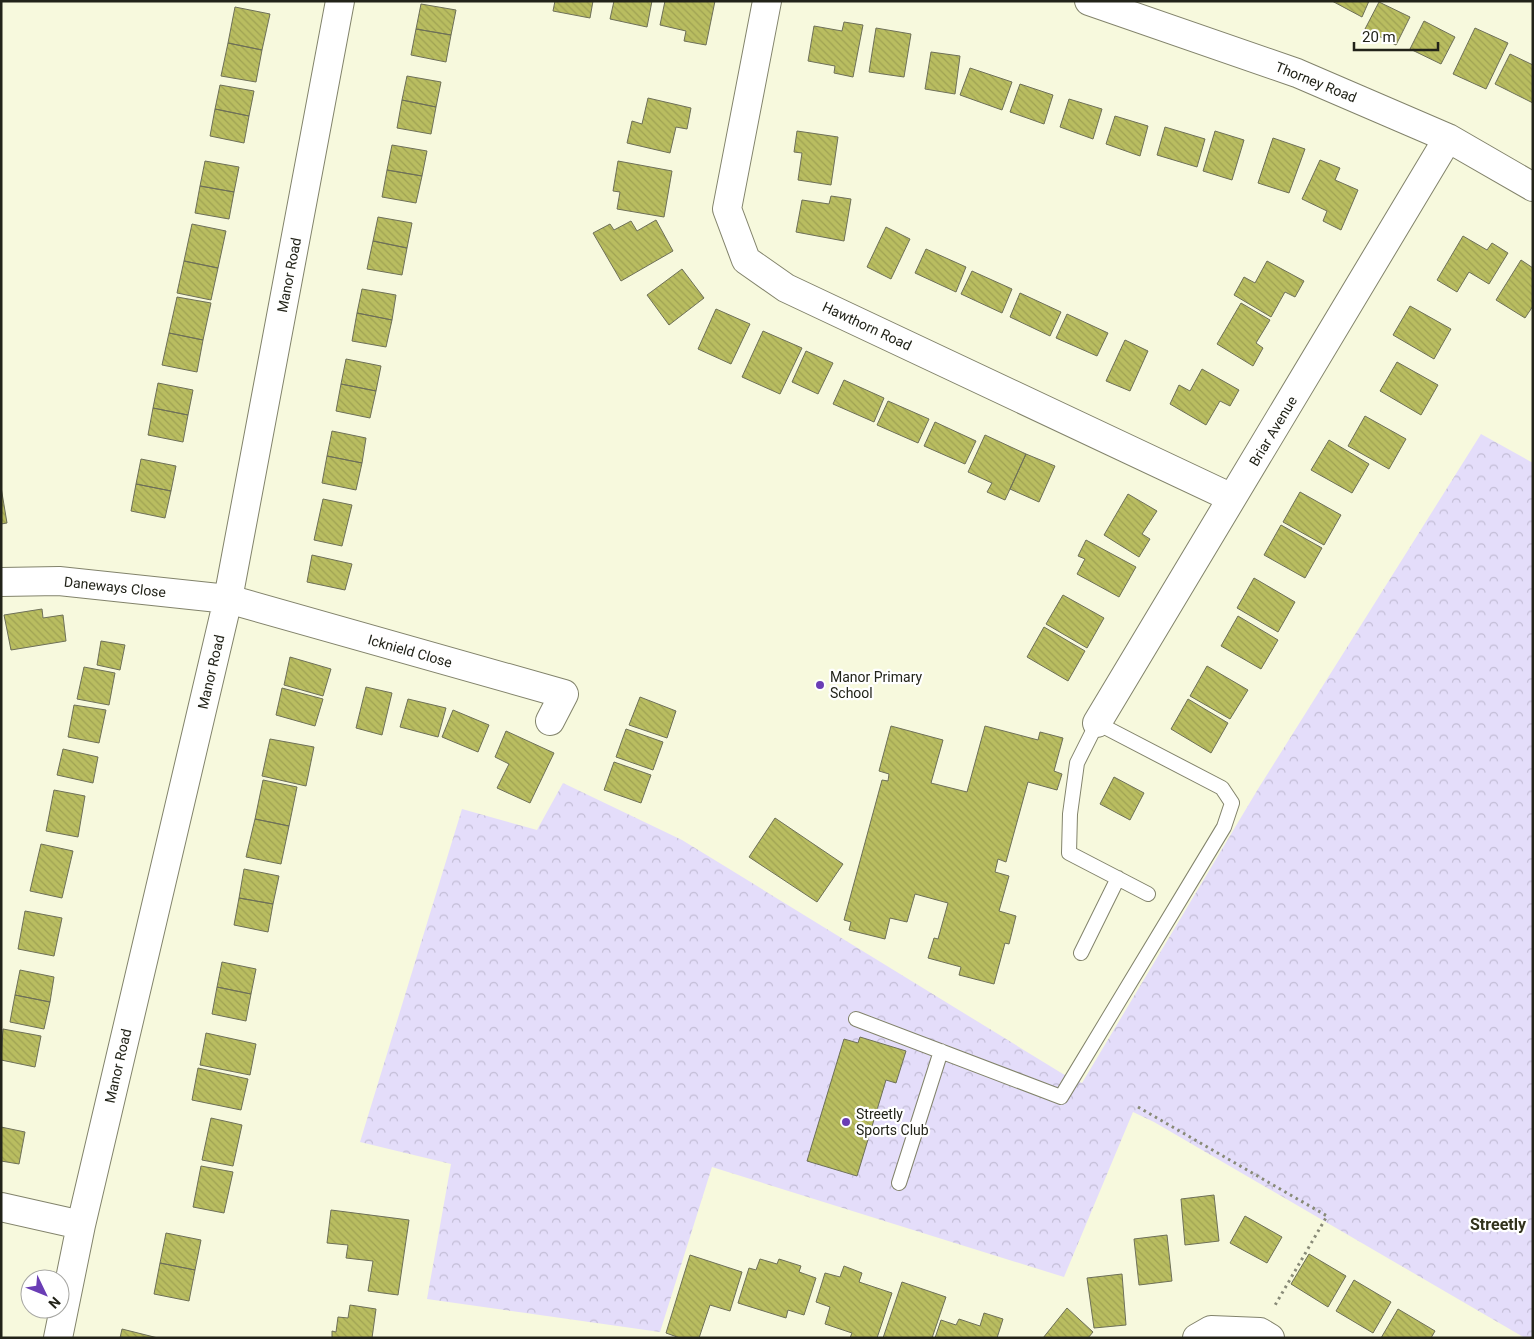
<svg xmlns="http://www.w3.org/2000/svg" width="1534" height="1339" viewBox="0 0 1534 1339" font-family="Roboto,sans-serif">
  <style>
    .park { fill: url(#park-crowns) }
    .building { fill: url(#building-back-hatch); stroke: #6e7058 }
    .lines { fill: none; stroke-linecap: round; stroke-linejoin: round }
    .lane-casing { stroke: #82836b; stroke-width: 16 }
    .street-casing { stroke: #82836b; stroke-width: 30 }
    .path { stroke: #888a77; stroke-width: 3; stroke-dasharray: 2.5 4; stroke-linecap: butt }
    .lane { stroke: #fff; stroke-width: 14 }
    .street { stroke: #fff; stroke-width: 28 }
    .poi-dot { fill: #6a3db5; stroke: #fff; stroke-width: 2 }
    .labels { text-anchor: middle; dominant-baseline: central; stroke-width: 4.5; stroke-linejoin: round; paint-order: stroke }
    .street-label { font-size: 14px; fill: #222319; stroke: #fff }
    .poi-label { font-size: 14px; fill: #222319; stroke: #fff; text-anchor: start }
    .quarter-label { font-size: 16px; font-weight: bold; fill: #31321c; stroke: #fff }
  </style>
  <defs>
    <pattern id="park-crowns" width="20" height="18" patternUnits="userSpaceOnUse" patternTransform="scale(1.25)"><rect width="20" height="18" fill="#e4ddfa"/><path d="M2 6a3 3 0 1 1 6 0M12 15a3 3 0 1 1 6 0" fill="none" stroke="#c3bdd6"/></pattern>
    <pattern id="building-back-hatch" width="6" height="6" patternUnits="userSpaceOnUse" patternTransform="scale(1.25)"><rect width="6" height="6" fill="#b9bd60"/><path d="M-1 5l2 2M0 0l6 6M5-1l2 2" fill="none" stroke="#9fa253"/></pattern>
  </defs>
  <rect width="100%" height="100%" fill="#f7f9dd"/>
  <path class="park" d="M1481,434L1533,463V1338H1525L1154,1122L1133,1112L1064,1277L712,1167L660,1332L427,1299L451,1164L360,1142L462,809L537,830L563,783L682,840L1063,1074L1082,1083L1258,789Z"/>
  <path class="building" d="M555,1H593L590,18L553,11Z
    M614,1H652L647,27L610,19Z
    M665,1H715L706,45L684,41L686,31L660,25Z
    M1332,1H1369L1362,17Z
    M1379,2L1410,17L1396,45L1365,29Z
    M421,4L456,10L451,35L416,29Z
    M235,7L270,14L262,50L228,43Z
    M1424,21L1455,37L1441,64L1410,49Z
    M844,22L863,25L853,77L834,73L835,66L808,61L814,26L842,31Z
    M876,28L911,34L904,77L869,72Z
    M1475,28L1508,43L1486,89L1453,74Z
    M416,29L451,35L446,62L411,55Z
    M228,43L262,50L256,82L221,76Z
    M931,52L960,56L955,94L925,89Z
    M1510,54L1533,65V103L1495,84Z
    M970,68L1012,82L1002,110L960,95Z
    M407,76L441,82L436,107L402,100Z
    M1020,84L1053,95L1044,124L1010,112Z
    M220,85L254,91L249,116L215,109Z
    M648,98L691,108L687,129L676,127L670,153L627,143L632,121L642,124Z
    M1069,99L1102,109L1093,139L1060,127Z
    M402,100L436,107L431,134L397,128Z
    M215,109L249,116L244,143L210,136Z
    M1115,116L1148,126L1140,156L1106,144Z
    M1165,127L1205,139L1197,167L1157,155Z
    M797,131L838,137L831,185L798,180L802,153L794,152Z
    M1215,131L1244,140L1232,180L1203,171Z
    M1273,138L1305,149L1289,193L1258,183Z
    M392,145L427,151L422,176L387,170Z
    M1320,160L1340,168L1335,180L1358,190L1341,230L1323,221L1327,211L1302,199Z
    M205,161L239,167L234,192L200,186Z
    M618,161L672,171L664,217L617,209L620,192L613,191Z
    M387,170L422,176L416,203L382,197Z
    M200,186L234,192L229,219L195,213Z
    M831,196L851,199L844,241L796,232L802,200L829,204Z
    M378,217L412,223L407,248L373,241Z
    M656,220L673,251L621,281L593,233L610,224L614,230L631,221L637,231Z
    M192,224L226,231L218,268L184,261Z
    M886,227L910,239L891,279L867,267Z
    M1463,236L1487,250L1492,243L1508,253L1489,284L1469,272L1457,292L1437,280Z
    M373,241L407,248L402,275L367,269Z
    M926,249L966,267L956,292L915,273Z
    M1521,260L1533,268V306L1525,318L1496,300Z
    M184,261L218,268L211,300L177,293Z
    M1267,261L1304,281L1295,297L1285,292L1271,317L1234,295L1244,277L1255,283Z
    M682,269L704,298L669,325L647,295Z
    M972,271L1012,289L1002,313L961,294Z
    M362,289L396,295L392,320L357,313Z
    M1020,293L1061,312L1050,336L1010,317Z
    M177,297L211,303L203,340L169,333Z
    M1241,303L1270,320L1256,343L1263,348L1253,366L1217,344Z
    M1410,306L1451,329L1434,359L1393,335Z
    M716,309L750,324L731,364L698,349Z
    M357,313L392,320L386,347L352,341Z
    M1067,314L1108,333L1097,356L1056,338Z
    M763,331L802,348L780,394L742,377Z
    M169,333L203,340L197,372L162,365Z
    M1125,340L1148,351L1130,391L1106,381Z
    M806,351L833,363L818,394L792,382Z
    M346,359L381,366L376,391L341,384Z
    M1397,362L1438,385L1421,415L1380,391Z
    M1202,369L1239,390L1230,406L1220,401L1206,425L1170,404L1179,385L1190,391Z
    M844,380L884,398L874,422L833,404Z
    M158,383L193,390L188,415L153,408Z
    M341,384L376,391L370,418L336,411Z
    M888,401L929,419L918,443L877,425Z
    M153,408L188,415L183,442L148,435Z
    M1365,416L1406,439L1389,469L1348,446Z
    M935,422L976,441L965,464L924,446Z
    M332,431L366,438L362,463L327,456Z
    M985,435L1026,454L1005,500L987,492L992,483L968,472Z
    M1329,440L1369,464L1352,493L1311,470Z
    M1026,454L1055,466L1039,502L1010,489Z
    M327,456L362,463L356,490L322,483Z
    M141,459L176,466L171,491L136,484Z
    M136,484L171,491L165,518L131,511Z
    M1,487L7,523L1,524Z
    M1300,492L1341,515L1324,545L1283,522Z
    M1128,494L1157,511L1142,534L1150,539L1139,557L1104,535Z
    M323,499L352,505L342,546L314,540Z
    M1281,525L1322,548L1305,578L1264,555Z
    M1086,540L1136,567L1119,597L1077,574L1085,559L1078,556Z
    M312,555L352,564L345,590L307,582Z
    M1254,578L1295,602L1278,632L1237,608Z
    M1063,595L1104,618L1087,648L1046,624Z
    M42,609L43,618L63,615L66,641L11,650L4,615Z
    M1238,616L1278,640L1261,669L1221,646Z
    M1044,627L1085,651L1068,681L1027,657Z
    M101,641L125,645L120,670L97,665Z
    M290,657L331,669L323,696L284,685Z
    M1207,666L1248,690L1230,719L1190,696Z
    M84,667L115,673L109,705L77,699Z
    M366,687L392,693L382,735L356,728Z
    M282,688L323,699L315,726L276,715Z
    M640,697L676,711L667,738L629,725Z
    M408,699L446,708L438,737L400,727Z
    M1188,699L1228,723L1211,753L1171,729Z
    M74,705L106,710L99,743L68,737Z
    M453,710L489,725L478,752L442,737Z
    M891,726L943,740L931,783L967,792L985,726L1038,740L1040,732L1063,738L1054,771L1062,774L1057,790L1028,782L1006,862L998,859L995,872L1009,876L999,911L1016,916L1009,944L1005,943L994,984L959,975L961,967L928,958L934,938L938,939L948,903L915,894L907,922L890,918L885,939L849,930L851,922L844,920L882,780L888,781L889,774L879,771Z
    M626,729L663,742L653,770L616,757Z
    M506,731L554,753L530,803L497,788L509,764L495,757Z
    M270,739L314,747L306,786L262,776Z
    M63,749L98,757L93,783L57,775Z
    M614,762L651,775L641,803L604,790Z
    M1114,777L1144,793L1130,820L1100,804Z
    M263,780L297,787L289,826L255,819Z
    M54,790L85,796L78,837L46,831Z
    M775,818L843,864L817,902L749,857Z
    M255,819L289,826L281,864L246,857Z
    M41,844L73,851L62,898L30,891Z
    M244,869L279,876L273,904L239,898Z
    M239,898L273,904L268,932L234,925Z
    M25,911L62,918L54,956L18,949Z
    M222,962L256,969L251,994L217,987Z
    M20,970L54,977L50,1002L15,995Z
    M217,987L251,994L246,1021L212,1014Z
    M15,995L50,1002L44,1029L10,1022Z
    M3,1029L41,1036L35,1067L1,1060Z
    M206,1033L256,1044L250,1075L200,1065Z
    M860,1037L906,1051L896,1083L886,1080L857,1176L807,1161L844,1039L858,1043Z
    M198,1068L248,1079L241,1110L192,1100Z
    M211,1118L242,1125L233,1166L202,1160Z
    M1,1127L25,1132L19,1164L1,1161Z
    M201,1166L233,1172L224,1213L193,1207Z
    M1214,1195L1219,1241L1185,1245L1181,1199Z
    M331,1210L409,1220L398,1295L368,1291L373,1261L346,1258L348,1245L327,1243Z
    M1245,1216L1282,1237L1267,1263L1230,1243Z
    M166,1233L201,1240L195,1270L160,1263Z
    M1167,1235L1172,1281L1139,1285L1134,1239Z
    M1309,1254L1346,1276L1328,1307L1291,1284Z
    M690,1255L742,1272L730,1311L710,1305L699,1338H680L666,1333Z
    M760,1259L777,1264L779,1259L801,1266L799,1272L816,1278L804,1315L788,1310L786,1318L738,1303L749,1268L756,1270Z
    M160,1263L195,1270L189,1301L154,1294Z
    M844,1266L862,1273L859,1282L892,1293L877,1338H850L852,1333L825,1324L830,1307L816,1302L825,1273L840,1277Z
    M1122,1274L1126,1325L1094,1328L1087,1278Z
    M1354,1280L1391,1302L1373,1333L1336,1311Z
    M902,1282L946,1297L932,1338H883Z
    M350,1305L376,1309L372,1338H332V1331L336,1332L338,1317L348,1318Z
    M1067,1308L1093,1332L1088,1338H1043Z
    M1398,1309L1435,1331L1431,1338H1381Z
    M984,1313L1003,1319L997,1338H935L941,1320L956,1325L959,1319L980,1326Z
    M122,1329L158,1338H120Z"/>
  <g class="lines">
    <defs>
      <path id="lane" d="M1081,953L1118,878
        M856,1019L1061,1097L1224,827L1232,803L1222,788L1097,723L1077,763L1070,814L1069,853L1148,894
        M899,1183L941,1051"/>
      <path id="street" d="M767,1L727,209L746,260L786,288L1232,498
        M1089,1L1297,73L1448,138L1533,187
        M1,582L59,581L228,599L564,694L550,721
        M1097,723L1448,138
        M1,1207L81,1225
        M58,1338L81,1225L228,599L340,1
        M1197,1338L1211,1330L1260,1332L1270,1338"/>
    </defs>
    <use href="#lane" class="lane-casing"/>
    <use href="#street" class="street-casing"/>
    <path class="path" d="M1138,1107L1327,1216L1274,1307"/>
    <use href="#lane" class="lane"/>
    <use href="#street" class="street"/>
  </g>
  <g class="poi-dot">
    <circle cx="820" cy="685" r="5"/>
    <circle cx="846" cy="1122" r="5"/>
  </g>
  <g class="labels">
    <g class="street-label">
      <text transform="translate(1316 82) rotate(22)">Thorney Road</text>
      <text transform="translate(289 275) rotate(-79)">Manor Road</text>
      <text transform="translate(867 326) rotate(25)">Hawthorn Road</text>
      <text transform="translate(1273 431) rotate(-59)">Briar Avenue</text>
      <text transform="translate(115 587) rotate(6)">Daneways Close</text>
      <text transform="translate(410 651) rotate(16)">Icknield Close</text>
      <text transform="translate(211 672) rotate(-77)">Manor Road</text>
      <text transform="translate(118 1066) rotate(-77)">Manor Road</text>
    </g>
    <g class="poi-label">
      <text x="830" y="677">Manor Primary<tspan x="830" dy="16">School</tspan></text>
      <text x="856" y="1114">Streetly<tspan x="856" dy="16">Sports Club</tspan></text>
    </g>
    <g class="quarter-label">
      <text x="1498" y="1224">Streetly</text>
    </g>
  </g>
  <rect width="1534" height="1339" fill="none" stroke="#222319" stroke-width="5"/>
  <g transform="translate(45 1294) rotate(133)"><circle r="24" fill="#ffffff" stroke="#a7a7a3"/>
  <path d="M0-4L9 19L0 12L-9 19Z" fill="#6a3db5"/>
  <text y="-8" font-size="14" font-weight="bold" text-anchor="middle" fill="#222319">N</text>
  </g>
  <path d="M1354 42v8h84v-8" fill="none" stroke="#222319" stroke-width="2.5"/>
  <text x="1362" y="42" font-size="15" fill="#222319" stroke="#ffffff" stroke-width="4" paint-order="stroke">20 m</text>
</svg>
